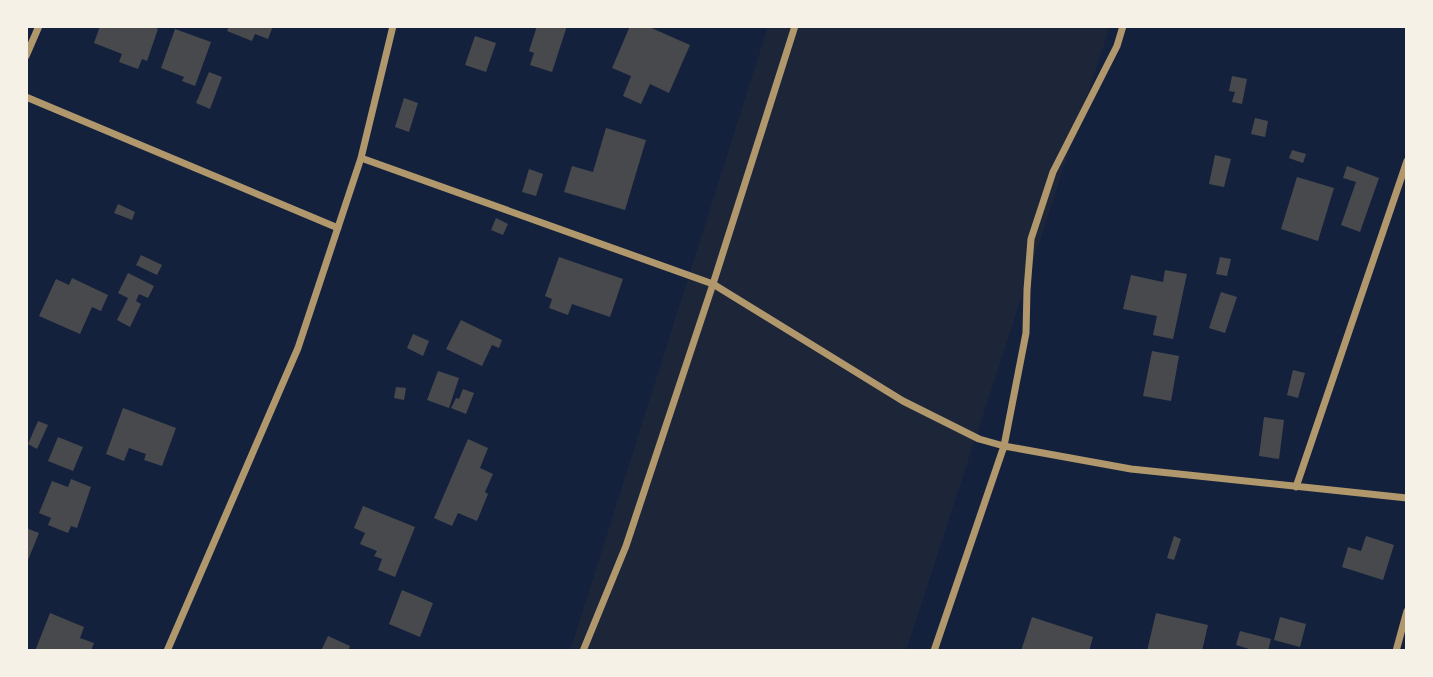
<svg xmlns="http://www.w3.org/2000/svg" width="1433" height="677" viewBox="0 0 1433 677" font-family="'Source Serif 4',serif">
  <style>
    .green { fill: #1d2539 }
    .building { fill: #48494c }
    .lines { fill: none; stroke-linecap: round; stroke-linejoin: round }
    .minor { stroke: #b1986c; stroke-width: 7 }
  </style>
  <rect width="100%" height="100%" fill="#14213d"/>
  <path class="green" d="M768,26H1110L906,651H570Z"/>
  <path class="building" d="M100,26H151L158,29L147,61L142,59L138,69L119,62L122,54L94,43Z
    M229,26H273L268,39L255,34L252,41L227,31Z
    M537,26H567L552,72L530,65L534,53L529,51Z
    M630,26H647L690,45L669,93L650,84L641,104L623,96L631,76L612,68Z
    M175,29L211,42L195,86L182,81L184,77L161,68Z
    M475,36L496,43L486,72L465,65Z
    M209,72L222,77L210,109L196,103Z
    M1232,76L1247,79L1242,104L1232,102L1235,92L1229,91Z
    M404,98L418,103L409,132L395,127Z
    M1255,118L1268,121L1265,137L1251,134Z
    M606,128L646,140L625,210L564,192L572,166L593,172Z
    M1292,150L1306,154L1303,163L1289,158Z
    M1215,155L1231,159L1224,187L1209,184Z
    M1347,166L1379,178L1360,232L1341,225L1356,182L1343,178Z
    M529,169L543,174L536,196L522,192Z
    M1297,177L1334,188L1318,241L1281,229Z
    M118,204L135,212L132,220L114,213Z
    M496,218L508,224L503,235L491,230Z
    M141,255L162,265L157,275L136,265Z
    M559,257L623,279L610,317L572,304L568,315L549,308L552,299L545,296Z
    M1220,257L1231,259L1227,276L1216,274Z
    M1165,270L1187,274L1173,339L1153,335L1157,316L1123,309L1131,275L1163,282Z
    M128,273L154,286L148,298L139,294L136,301L141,304L130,327L117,320L128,298L118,293Z
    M72,278L108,295L101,311L92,307L80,334L39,316L56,279L69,285Z
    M1221,292L1237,297L1225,333L1209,328Z
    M461,320L502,340L499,348L492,345L482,366L446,349Z
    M413,334L429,341L423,356L407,348Z
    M1152,351L1179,356L1171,401L1143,396Z
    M1293,370L1305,373L1298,398L1287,395Z
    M438,371L459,378L449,408L427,400Z
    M396,387L406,388L404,400L394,398Z
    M463,389L474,393L466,414L451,408L456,398L459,399Z
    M123,408L176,428L162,466L144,460L146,454L129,448L124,461L106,454Z
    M1264,417L1284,420L1279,459L1259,456Z
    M38,421L48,425L37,449L28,444Z
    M58,437L83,447L73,471L48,461Z
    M468,439L488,448L480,468L493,474L485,492L488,494L477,521L458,513L452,526L434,518Z
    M71,479L91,487L77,528L71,526L68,533L48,525L51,518L39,513L52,481L68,487Z
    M363,506L415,527L395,577L378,570L382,559L374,556L377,551L360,544L365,533L354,528Z
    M26,528L39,533L26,565Z
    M1174,536L1181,539L1174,560L1167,558Z
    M1366,536L1394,545L1383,580L1342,567L1348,547L1361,551Z
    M402,590L433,603L420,637L389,624Z
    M50,613L84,627L80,638L94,643L91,651H35Z
    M1156,613L1208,625L1202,651H1177L1169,649L1168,651H1147Z
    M1032,617L1093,637L1089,651H1021Z
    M1280,617L1306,624L1300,647L1274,640Z
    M1240,631L1271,639L1268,651H1256L1236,645Z
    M328,636L350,646L348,651H321Z"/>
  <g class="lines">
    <path class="minor" d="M26,56L39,26
      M26,97L338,228
      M361,158L713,284L903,401L979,439L1004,446L1131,469L1407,498
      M1296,487L1407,161
      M167,651L298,348L361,158L393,26
      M583,651L626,546L713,284L795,26
      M934,651L1004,446L1026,333L1027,290L1031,239L1053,172L1117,46L1123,26
      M1396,651L1407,611"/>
  </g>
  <rect width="1433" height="677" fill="none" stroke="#f6f1e7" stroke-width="56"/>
</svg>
